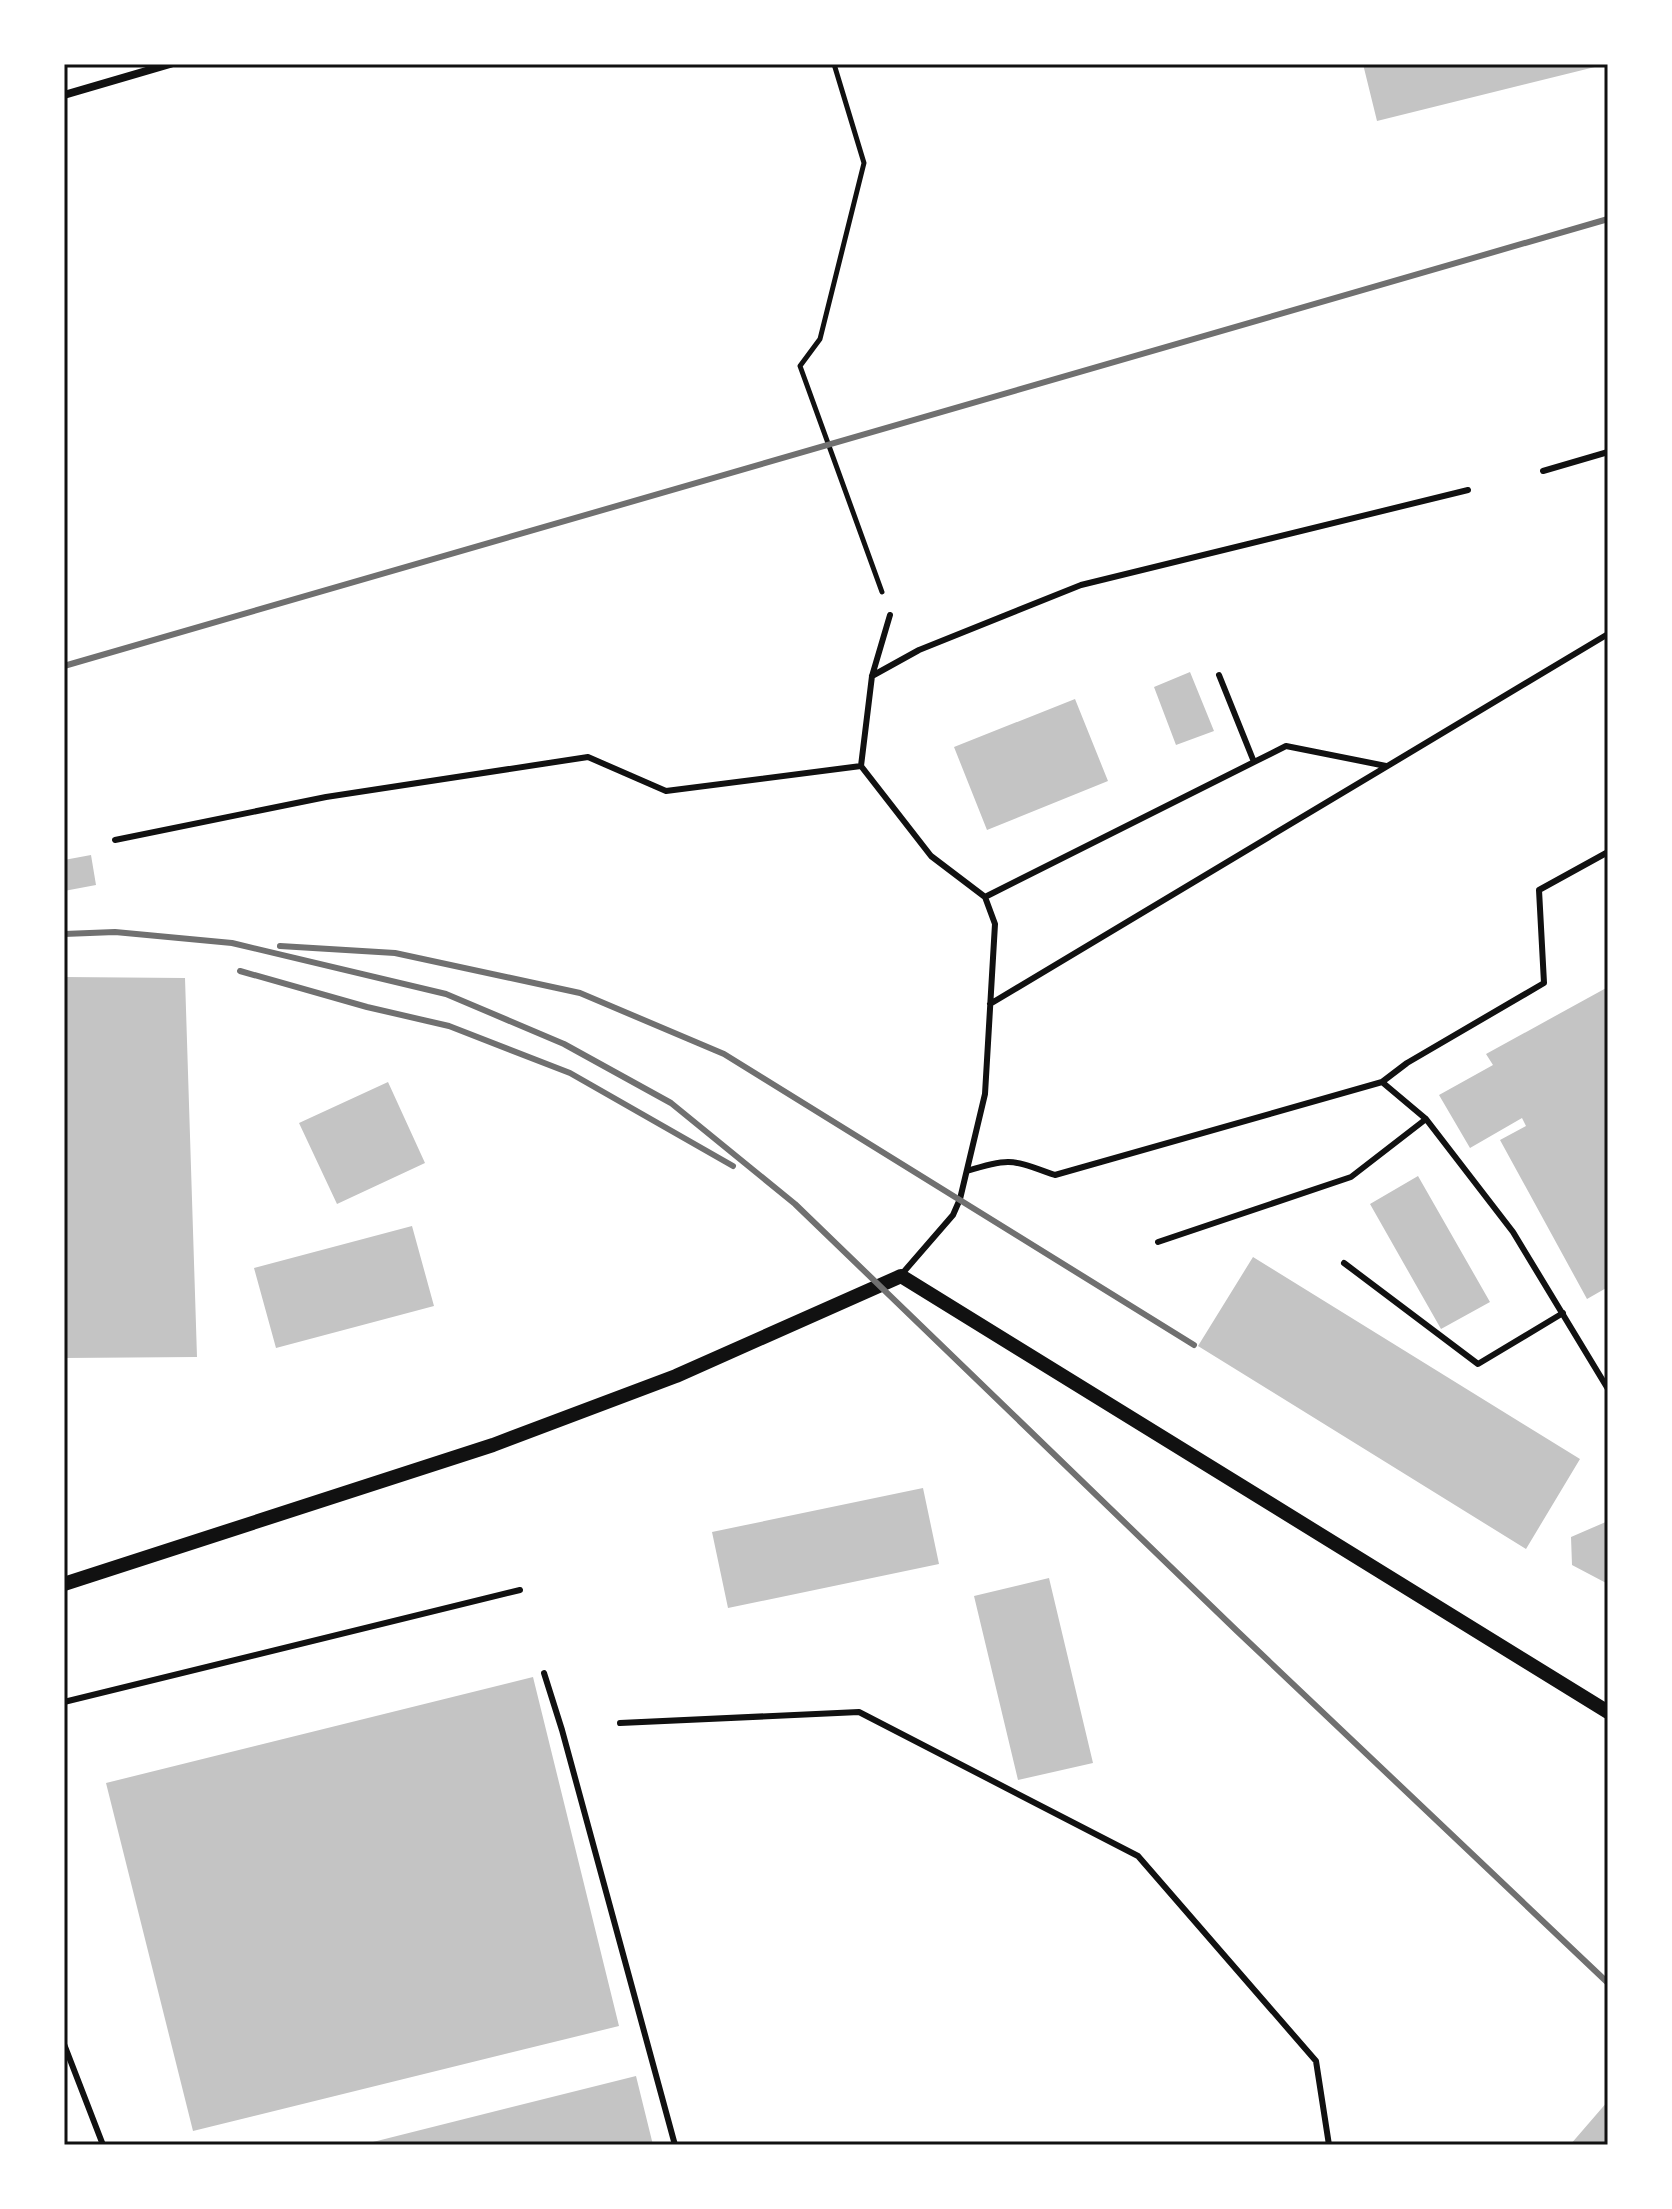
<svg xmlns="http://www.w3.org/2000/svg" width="1672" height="2209" viewBox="0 0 1672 2209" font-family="Lato,sans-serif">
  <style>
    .building { fill: #c4c4c4 }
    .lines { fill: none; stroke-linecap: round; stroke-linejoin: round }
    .path { stroke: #111; stroke-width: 5 }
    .service { stroke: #111; stroke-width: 6 }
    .minor { stroke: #111; stroke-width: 8 }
    .tertiary { stroke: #111; stroke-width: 14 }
    .rail { stroke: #707070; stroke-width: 6 }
    .neatline { fill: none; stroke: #111; stroke-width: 3 }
  </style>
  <rect width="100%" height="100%" fill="#fff"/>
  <path class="building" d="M1363,64H1603V65L1377,121Z
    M1190,672L1214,731L1176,745L1154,687Z
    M1075,699L1108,781L987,830L954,747Z
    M91,855L96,885L64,891V860Z
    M64,977L185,978L197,1357L64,1358Z
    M1608,987V1287L1587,1299L1500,1140L1526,1126L1522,1118L1470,1148L1439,1095L1493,1065L1486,1054Z
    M388,1082L425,1163L337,1204L299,1123Z
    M1418,1176L1490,1302L1441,1329L1370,1204Z
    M412,1226L434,1306L276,1348L254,1268Z
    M1253,1257L1580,1459L1526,1549L1198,1346Z
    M923,1488L939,1564L728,1608L712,1532Z
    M1608,1521V1584L1572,1565L1571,1537Z
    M1049,1578L1093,1763L1018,1780L974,1596Z
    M533,1677L619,2026L193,2131L106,1783Z
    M636,2076L653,2145H365V2144Z
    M1608,2101V2145H1570Z"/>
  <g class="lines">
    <path class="path" d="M834,64L864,163L820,339L800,366L882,592"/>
    <path class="service" d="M1543,471L1608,452
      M890,615L872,676L861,766L931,856L985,897L995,924L985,1094L960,1199L953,1215L901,1275
      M1219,675L1254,762
      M872,676L919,650L1081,585L1468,490
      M115,840L326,797L588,757L666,791L861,766
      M985,897L1286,746L1386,766
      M990,1004L1608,634
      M1382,1082L1407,1063L1544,983L1539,890L1608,852
      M967,1171C1011,1157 1012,1160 1055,1175L1382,1082L1426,1119L1513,1232L1608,1389
      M1158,1242L1351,1177L1426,1119
      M1344,1263L1478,1364L1563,1313
      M544,1673L562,1730L675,2145
      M64,1702L520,1590
      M620,1723L859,1712L1138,1856L1316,2061L1329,2145
      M64,2044L103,2145"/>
    <path class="minor" d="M64,95L170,64"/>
    <path class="tertiary" d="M64,1584L493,1445L676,1376L901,1276L1608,1712"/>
    <path class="rail" d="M64,666L1608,219
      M64,934L115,932L232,943L446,994L564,1044L671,1103L795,1204L1237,1631L1608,1983
      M280,946L395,953L580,993L724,1054L1194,1345
      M240,971L367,1007L449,1026L570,1073L733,1166"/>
  </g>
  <rect width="1672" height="2209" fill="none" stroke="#ffffff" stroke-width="132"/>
  <rect x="66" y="66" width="1540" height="2077" class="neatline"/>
</svg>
